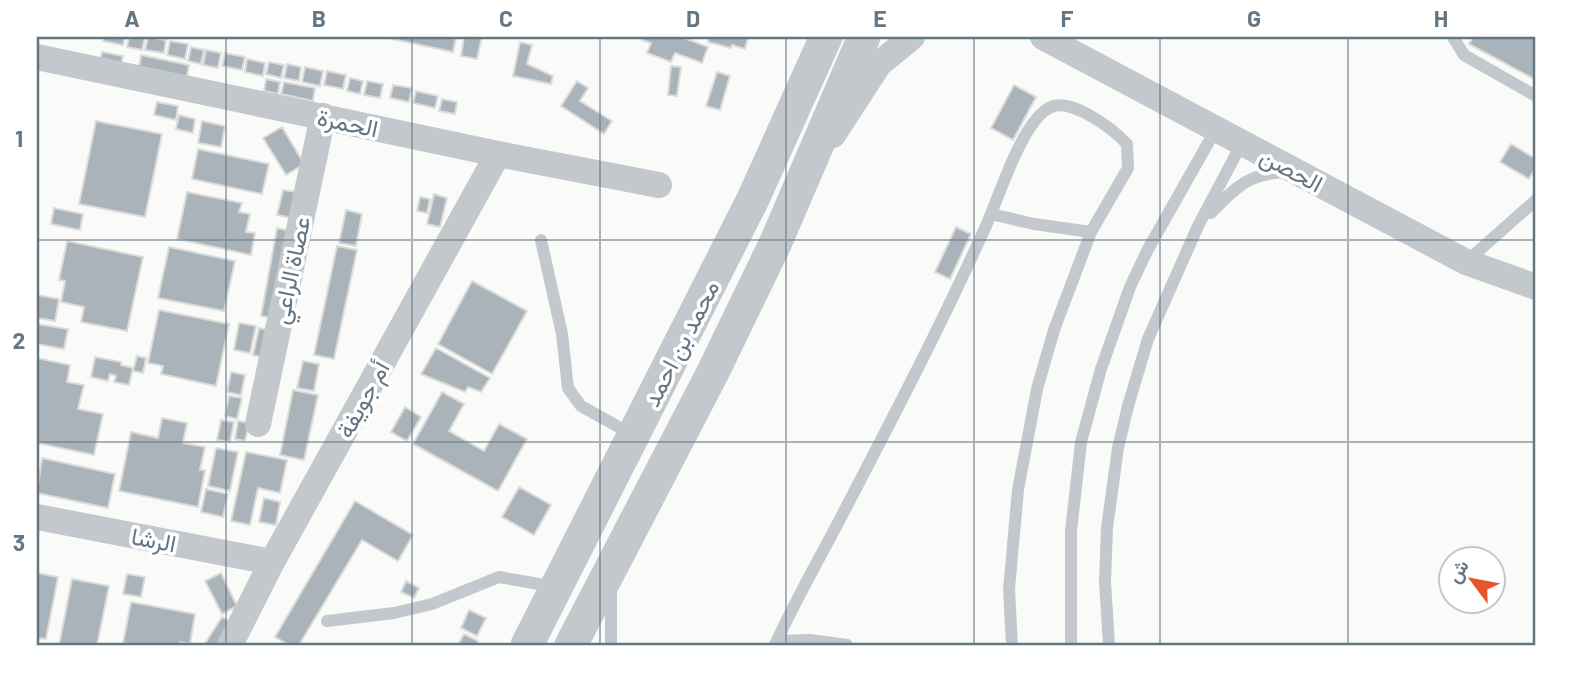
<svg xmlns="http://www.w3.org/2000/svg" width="1573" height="682" viewBox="0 0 1573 682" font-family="Barlow,Vazirmatn,sans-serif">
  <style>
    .building { fill: #aab3b9; stroke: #dcdcda; stroke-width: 2 }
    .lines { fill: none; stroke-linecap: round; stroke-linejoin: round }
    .service { stroke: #c3c8cc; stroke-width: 12 }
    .minor { stroke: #c3c8cc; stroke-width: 26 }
    .tertiary { stroke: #c3c8cc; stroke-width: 33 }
    .grid { fill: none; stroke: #657683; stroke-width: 2; stroke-opacity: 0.55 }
    .labels { text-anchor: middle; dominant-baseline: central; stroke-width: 7; stroke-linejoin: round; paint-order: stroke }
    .street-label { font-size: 24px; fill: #657683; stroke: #fff }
    .neatline { fill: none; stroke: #657683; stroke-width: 2.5 }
    .grid-label { font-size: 23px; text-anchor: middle; font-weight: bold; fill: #657683 }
  </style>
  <rect width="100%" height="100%" fill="#fafaf8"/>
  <path class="building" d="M104,37H125L123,45L103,41Z
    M129,37H145L142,50L127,47Z
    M148,37L166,40L164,53L145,50Z
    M393,37H456L453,52L392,39Z
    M464,37H482L477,59L461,56Z
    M643,37H682L708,47L702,63L675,53L671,62L647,53L651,43L642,40Z
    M709,37H748L745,49L732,45L731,48L708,42Z
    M1473,37H1536V80L1469,44Z
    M170,41L188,44L185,59L167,55Z
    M520,42L532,45L527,64L553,76L551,84L513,76Z
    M191,47L204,50L201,64L188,61Z
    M206,50L221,53L218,68L203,65Z
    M102,52L123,56L120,69L99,65Z
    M225,53L245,57L242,70L222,66Z
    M141,55L189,65L187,77L139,67Z
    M247,59L265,63L263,76L245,72Z
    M269,62L284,65L281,78L266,74Z
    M287,64L301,67L299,81L284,78Z
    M671,66L681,67L677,96L668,95Z
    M305,67L323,71L320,86L302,82Z
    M327,71L346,75L343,89L324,85Z
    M717,72L730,76L720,110L706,106Z
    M350,78L363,81L360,94L347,91Z
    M266,79L280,82L278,94L264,91Z
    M367,81L383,84L380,98L364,95Z
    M577,81L588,88L580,101L612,121L604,134L561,106Z
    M284,82L315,88L313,101L281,94Z
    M393,85L412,88L409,102L390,98Z
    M1014,85L1036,97L1013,140L991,128Z
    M416,91L438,96L435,108L413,103Z
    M442,99L457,102L455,114L439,111Z
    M157,102L178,106L176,120L154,115Z
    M179,115L195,119L193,133L176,129Z
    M96,121L162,134L145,217L79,204Z
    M202,121L225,126L221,147L198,143Z
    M282,127L304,164L286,175L263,138Z
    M1511,144L1536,159V167L1529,179L1500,162Z
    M198,149L269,164L262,194L192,179Z
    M283,190L297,192L292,218L277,215Z
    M187,192L242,203L239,212L250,214L246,232L255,233L251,255L177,239Z
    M434,194L447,198L440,227L427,224Z
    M420,197L430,199L427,213L417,211Z
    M54,208L83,214L80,230L51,224Z
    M346,210L362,214L356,246L339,243Z
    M956,227L971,234L950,279L935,272Z
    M277,228L290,231L275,318L261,316Z
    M67,241L143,257L127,331L81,322L84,307L61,302L65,281L59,280Z
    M337,246L357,250L334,359L314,355Z
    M169,247L235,261L224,311L158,298Z
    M472,281L527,311L492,374L438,344Z
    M37,295L59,299L55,321L37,318Z
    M159,310L229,324L216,386L161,374L163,366L148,363Z
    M239,323L256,326L250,353L234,350Z
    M37,324L68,329L64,349L37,344Z
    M259,328L271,331L265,358L253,355Z
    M436,348L490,378L481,392L468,387L465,392L421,374Z
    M137,356L146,358L143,373L133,371Z
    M95,357L121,362V365L133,368L129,385L114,382L116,376L110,374L108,381L91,377Z
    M37,358L70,365L67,382L84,385L78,409L103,414L94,455L37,443Z
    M303,361L319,364L314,391L297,388Z
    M231,372L245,375L241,395L227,392Z
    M293,390L318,395L304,460L280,455Z
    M442,392L464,404L449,431L484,451L499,424L527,439L498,491L413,444Z
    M229,396L242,398L237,419L225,416Z
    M405,407L421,417L407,441L391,432Z
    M162,418L187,423L183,443L205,447L200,470H205L198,507L119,491L131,432L158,438Z
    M221,420L234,422L230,442L217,440Z
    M238,421L249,423L245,441L235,439Z
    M216,448L238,452L230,491L208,486Z
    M246,452L287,460L280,493L258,488L250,525L231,521Z
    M42,458L115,474L108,508L37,493Z
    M519,487L551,505L534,535L502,517Z
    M206,489L228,494L223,517L201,512Z
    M264,498L280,502L276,525L259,522Z
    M355,501L413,535L398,561L362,540L299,645H289L275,637Z
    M37,573L58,577L46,639L37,638Z
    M221,573L237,606L222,614L205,581Z
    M127,574L145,577L141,597L123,594Z
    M72,579L109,586L97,645H59Z
    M406,581L419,588L414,598L401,592Z
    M131,602L195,614L190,644L180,642L179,645H135L123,643Z
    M469,610L486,618L477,636L461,628Z
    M222,617L232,623L219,645H204Z
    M464,634L478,641L477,645H458Z"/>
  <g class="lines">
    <path class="service" d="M1453,37L1464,55L1536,96
      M1211,213C1236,187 1247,174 1286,172
      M991,214L1034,224L1091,232
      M541,240L562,334L568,388L581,406L633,435
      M1466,262L1536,200
      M611,590V645
      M327,621L394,613L432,604L499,577L556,587
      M777,641L810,640L847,645
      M775,645C794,603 817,563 838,523C889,425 940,328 985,228C999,198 1021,123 1049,108C1070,96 1113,129 1127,144L1128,168L1091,232L1054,330L1037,389L1018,490L1009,589L1012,645
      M1071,645V531L1081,442L1101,369L1130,287L1147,251L1216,129
      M1109,645L1105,582L1107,528L1118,448L1128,406L1148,339L1198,226L1242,143"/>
    <path class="minor" d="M1043,37L1466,262L1536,287
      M37,57L498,154L659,185
      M833,135L879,64L912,37
      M258,424L323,116
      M37,517L272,562
      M230,645L272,562L498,154"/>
    <path class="tertiary" d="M527,645L753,199L826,37
      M571,645L712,374L775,244L864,37"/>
  </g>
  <path class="grid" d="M226,37V645M412,37V645M600,37V645M786,37V645M974,37V645M1160,37V645M1348,37V645M37,240H1536M37,442H1536"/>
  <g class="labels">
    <g class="street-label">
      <text transform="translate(348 122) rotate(12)">الحمرة</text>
      <text transform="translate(1292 169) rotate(28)">الحصن</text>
      <text transform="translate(290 270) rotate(-78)">عصاة الراعي</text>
      <text transform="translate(680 343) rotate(-63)">محمد بن احمد</text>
      <text transform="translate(362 399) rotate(-61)">أم جويفة</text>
      <text transform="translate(154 539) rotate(11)">الرشا</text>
    </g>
  </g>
  <rect width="1573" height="682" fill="none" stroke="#ffffff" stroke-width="77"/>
  <g transform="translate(1472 580) rotate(302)"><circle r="33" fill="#ffffff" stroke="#c1c8cd" stroke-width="2"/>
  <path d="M0-5L12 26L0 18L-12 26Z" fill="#e4572e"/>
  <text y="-10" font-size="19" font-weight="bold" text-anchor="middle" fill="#657683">ش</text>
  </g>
  <rect x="38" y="38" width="1496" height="606" class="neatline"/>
  <g class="grid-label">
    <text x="132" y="27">A</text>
    <text x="319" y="27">B</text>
    <text x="506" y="27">C</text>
    <text x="693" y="27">D</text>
    <text x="880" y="27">E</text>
    <text x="1067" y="27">F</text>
    <text x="1254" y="27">G</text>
    <text x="1441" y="27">H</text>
    <text x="19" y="147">1</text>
    <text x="19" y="349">2</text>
    <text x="19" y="551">3</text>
  </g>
</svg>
